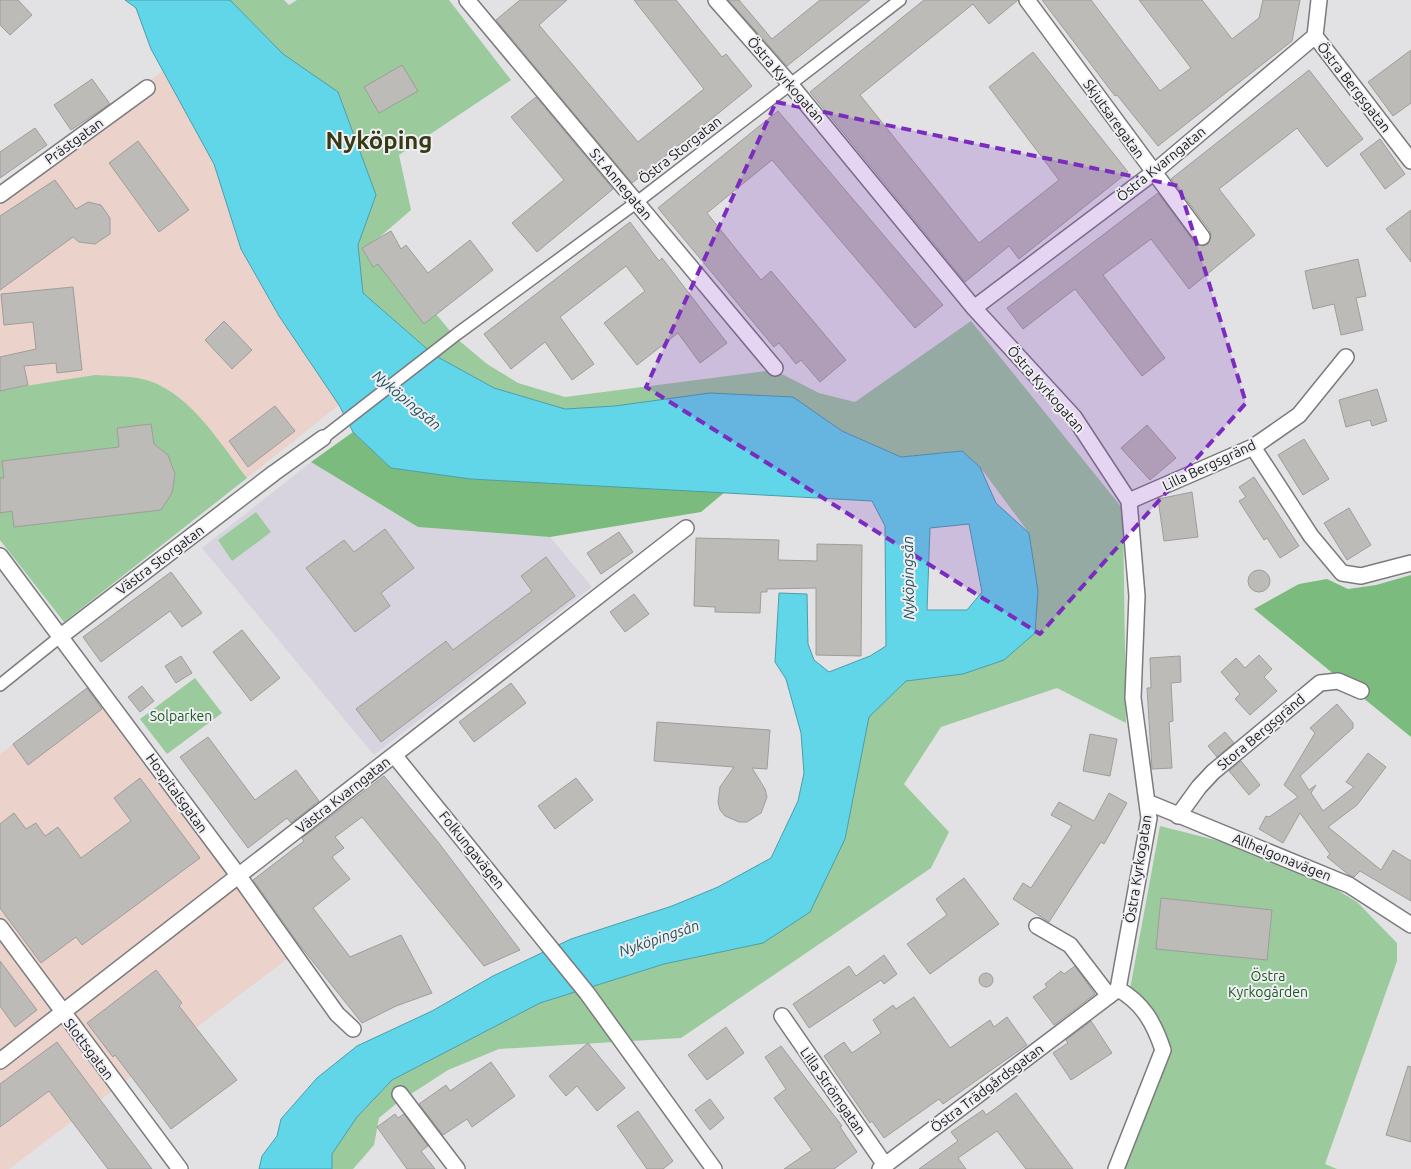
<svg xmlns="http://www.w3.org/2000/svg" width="1411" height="1169" viewBox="0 0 1411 1169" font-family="Ubuntu,sans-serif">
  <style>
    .commercial { fill: #ebd2ca }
    .built { fill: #d7d4df }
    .green { fill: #9bca9c }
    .forest { fill: #7cbb7e }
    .water { fill: #61d6e9; stroke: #4c9dab; fill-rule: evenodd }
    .building { fill: #bdbbb8; stroke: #9f9d9a }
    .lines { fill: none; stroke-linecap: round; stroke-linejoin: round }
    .pedestrian-casing { stroke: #7b7a7d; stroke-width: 14 }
    .minor-casing { stroke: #7b7a7d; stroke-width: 18 }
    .pedestrian { stroke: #fff; stroke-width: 11 }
    .minor { stroke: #fff; stroke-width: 15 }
    .marked { fill: #7b2cbf; fill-opacity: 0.2; stroke: #7b2cbf; stroke-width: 4; stroke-dasharray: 10 6; stroke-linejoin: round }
    .labels { text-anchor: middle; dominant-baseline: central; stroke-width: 4; stroke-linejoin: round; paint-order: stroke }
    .street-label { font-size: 14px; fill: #1a191a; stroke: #efeef2 }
    .park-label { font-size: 14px; fill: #1b5b22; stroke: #efeef2 }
    .water-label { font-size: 15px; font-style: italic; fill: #1f525a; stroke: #efeef2 }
    .town-label { font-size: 24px; font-weight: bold; fill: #363a12; stroke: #efeef2 }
  </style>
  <rect width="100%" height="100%" fill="#e2e1e4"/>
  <path class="commercial" d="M163,71L214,164L241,249L279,316L339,405L247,478L210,430L0,390V186Z
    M92,685L299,950L9,1169H0V754Z"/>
  <path class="built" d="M311,462L418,527L550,537L592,587L374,755L202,548Z"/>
  <path class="green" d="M230,0H284L289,5L297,0H449L511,80L399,155L411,210L375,241L456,338L487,364L518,383L565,397L774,370L819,393L855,402L971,321L1123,509L1126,723L1057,688L941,727L904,784L949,832L931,868L681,1038L499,1049L448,1070L397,1103L379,1118L374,1145L353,1169H332V1154L357,1117L392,1080L540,1003L664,964L763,943L845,839L868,717L906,681L963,674L1029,533L980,467L962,451L901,457L842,431L792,397L565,409L494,388L434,355L363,293L358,245L376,195L338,92L283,54Z
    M95,375C109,376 124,376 138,378C187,387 218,441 247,478L64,622L0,540V390Z
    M256,512L271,532L232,561L218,540Z
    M195,678L222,713L167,754L140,719Z
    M1160,826L1231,844L1329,885L1357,902L1397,943V961L1325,1164L1337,1169H1122L1172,1049L1159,1021L1130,989Z"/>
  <path class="forest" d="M353,432L391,468L471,479L725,492L701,512L550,537L418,527L311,462Z
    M1411,575V737L1254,609L1299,584L1327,579L1348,589L1376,585Z"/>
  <path class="water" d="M125,0H230L283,54L338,92L376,195L358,245L363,293L434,355L494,388L565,409L615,406L710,393L793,397L842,431L901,457L962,451L980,467L996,503L1029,533L1038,591L1035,633L1004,660L963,674L906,681L869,717L845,839L810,912L763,943L664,964L540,1003L392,1080L357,1117L332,1154V1169H259L262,1156L277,1136L281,1119L317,1078L357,1046L432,1011L493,976L571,939L672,906L718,887L771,858L798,801L804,773L801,733L786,679L775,662L779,593L807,594L808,644L814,660L829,672L870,656L886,646L885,526L872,501L471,479L391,468L353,432L339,405L279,316L241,249L214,164L151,49L136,8ZM969,524L982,592L967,610H927L930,528Z"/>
  <path class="building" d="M0,0H18L32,15L10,35L0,25Z
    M520,0H567L539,25L638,142L704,89L634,0H676L722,57L726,54L752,86L632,183L496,20Z
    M728,0H739L772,39L820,0H870L787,66Z
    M924,0H1018L989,24L973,4L860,95L979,243L1059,180L989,87L1033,52L1128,172L1019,259L1009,246L965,282L810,92Z
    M1042,0H1091L1160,91L1191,68L1139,0H1202L1232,39L1259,18L1263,0H1300L1292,41L1158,146L1117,95L1115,96Z
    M1411,50V103L1393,116L1368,82Z
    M402,65L418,91L379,113L364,87Z
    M1309,70L1363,139L1327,167L1297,128L1219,189L1255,235L1189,289L1151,239L1103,275L1165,358L1142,376L1075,289L1023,329L1007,308L1158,193L1195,243L1203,246L1208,244L1211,236L1210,231L1171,179Z
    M92,79L110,104L71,130L54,105Z
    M536,97L613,189L537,252L512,223L564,180L511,117Z
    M778,111L943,305L915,328L772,160L707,213L761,280L771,271L846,360L820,382L801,360L796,364L779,343L774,347L658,208Z
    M35,128L47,145L0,178V152Z
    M1380,139L1405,174L1385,189L1360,154Z
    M138,141L189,210L159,232L109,163Z
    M55,180L76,209L88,202L101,205L110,218V234L95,244L79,242L73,237L0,290V216Z
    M1411,210V262L1386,229Z
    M630,222L659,261L662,258L727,343L700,363L678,333L637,365L604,323L645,291L626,266L560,317L594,364L572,380L545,342L511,369L484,334Z
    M391,231L401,249L406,245L428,273L470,240L493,270L424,324L378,264L373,267L362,248Z
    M1358,259L1366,296L1356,298L1363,330L1341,335L1334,304L1313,309L1305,271Z
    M73,287L82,370L57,373L56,363L24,366L28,385L0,391V357L36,349L33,322L4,325L1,294Z
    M224,321L252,350L232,369L205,340Z
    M1377,389L1387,421L1372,426L1370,420L1346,427L1339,400Z
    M275,406L295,431L248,467L229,441Z
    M151,424L154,444L168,455L175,474L172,493L161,510L14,527L12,511L0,513V478H4L2,461L119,447L117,428Z
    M1147,425L1176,458L1150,480L1121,448Z
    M1304,439L1329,479L1303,495L1278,455Z
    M1254,477L1299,546L1280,558L1267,538L1264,540L1239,501L1246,497L1239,487Z
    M1192,492L1198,537L1164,541L1158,499Z
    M1349,508L1371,545L1347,560L1324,523Z
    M385,529L414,568L381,593L390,606L355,632L306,568L344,540L354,552Z
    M619,532L633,552L601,574L587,553Z
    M696,538L779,540L778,560L817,561V544L862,545L861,656L816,655V588L767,589V592H761L760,613L715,612V607L694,606Z
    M546,557L575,596L381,742L356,709L446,641L453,650L532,591L521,576Z
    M1248 581a11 11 0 1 1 22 0a11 11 0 1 1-22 0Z
    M171,572L202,613L182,627L170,611L101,662L83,637Z
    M634,594L649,614L625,632L610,612Z
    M242,630L280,678L251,701L213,652Z
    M1259,655L1272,669L1264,677L1277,691L1250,715L1235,699L1240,694L1221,672L1236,658L1245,668Z
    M181,656L192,673L176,683L165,666Z
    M1180,656L1181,682L1171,683L1173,721L1169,722L1172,768L1152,769L1147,688H1151L1150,658Z
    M511,683L526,703L474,742L459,722Z
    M142,686L154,701L140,712L128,697Z
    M87,688L102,709L28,765L13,744Z
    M1337,704L1353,723V728L1300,776L1309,790L1316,785L1311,793L1323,811L1354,787L1346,782L1368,753L1386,767L1357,805L1328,827L1381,870L1393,850L1411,861V901L1360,871L1354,877L1349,875L1327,857L1330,854L1300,813L1283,843L1259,829L1266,816L1269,817L1298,797L1284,785L1315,733L1310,728Z
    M657,722L770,730L767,769L752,768L765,789L767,797L761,813L747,822H739L725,816L720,810L718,802L720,787L734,767L654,761Z
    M1225,732L1234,743L1217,757L1208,746Z
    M1090,734L1117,739L1110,776L1083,771Z
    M208,737L255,800L296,770L319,801L291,823L287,818L248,848L180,757Z
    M1241,761L1260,785L1249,795L1229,771Z
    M384,776L438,842L520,950L484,966L362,817L335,837L344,848L332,857L350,879L313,908L350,957L401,935L432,993L396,1006L362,1023L298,943L253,880L304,841L302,838Z
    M140,778L200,858L82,945L76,937L41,963L0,908V824L14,813L26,829L36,823L45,836L58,827L81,858L131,821L114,798Z
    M576,778L593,800L555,829L538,806Z
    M1109,793L1127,803L1104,844L1101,842L1049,922L1013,899L1023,883L1031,888L1072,826L1051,815L1059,802L1094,821Z
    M964,878L999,924L930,974L907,944L947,915L936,899Z
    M1161,898L1272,910L1267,960L1156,949Z
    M884,955L897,974L884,984L881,980L809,1028L793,1004L849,966L856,976Z
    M0,961L37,1010L15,1027L0,1006Z
    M1075,966L1095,994L1054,1025L1033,997L1047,987L1045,984L1061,971L1064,974Z
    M156,970L182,1003L179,1006L237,1080L171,1129L115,1055L113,1057L87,1023Z
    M979 980a7 7 0 1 1 14 0a7 7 0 1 1-14 0Z
    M914,997L950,1048L990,1020L994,1027L1007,1017L1027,1045L943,1104L939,1099L884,1138L872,1121L870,1123L824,1056L844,1042L852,1053L881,1033L873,1020L893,1005L896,1009Z
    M1091,1021L1112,1053L1071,1080L1053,1053L1068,1043L1066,1040Z
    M726,1027L744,1053L707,1080L688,1055Z
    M57,1042L152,1169H108L49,1091L0,1127V1084Z
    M588,1043L625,1088L597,1111L577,1086L566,1096L549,1076Z
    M781,1046L842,1126L840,1127L857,1152L834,1169H784L812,1150L774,1098L786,1089L765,1057Z
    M491,1062L515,1096L472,1127L467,1119L443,1135L419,1104L446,1085L450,1091Z
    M1408,1066L1411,1067V1142L1386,1135Z
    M1016,1093L1073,1169H1026L997,1131L958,1158L966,1169H919L958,1141L951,1132L983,1110L986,1115Z
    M710,1099L724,1118L710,1130L695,1110Z
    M638,1111L673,1161L663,1169H647L617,1126Z
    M395,1114L398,1118L404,1114L428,1146L421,1151L435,1169H407L377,1127Z"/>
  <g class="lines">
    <defs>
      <path id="pedestrian" d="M323,438L457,334L637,202L900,0
        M0,685L61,636"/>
      <path id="minor" d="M467,0L775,368
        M716,0L790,84L974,308L1074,417L1129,501L1137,596L1133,698L1149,818L1118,989L880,1169
        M1027,0L1202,237
        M1315,36L1411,161
        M0,195L147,88
        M974,308L1153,173L1315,36L1319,0
        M1253,447L1311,536L1342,573L1361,576L1411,563
        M1129,501L1253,447L1299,415L1346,357
        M0,556L238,875L337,1014L353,1029
        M61,636L274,473L323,438
        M394,755L587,993L714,1169
        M1147,802L1349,885L1411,925
        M1178,816L1199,787L1213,772L1320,683L1338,681L1361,691
        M1037,926L1070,945L1109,996
        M0,927L180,1169
        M782,1016L885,1165
        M0,1061L686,528
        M400,1094L457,1169
        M1116,1169L1163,1050C1154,1023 1143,1003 1118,989"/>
    </defs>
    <use href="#pedestrian" class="pedestrian-casing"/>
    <use href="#minor" class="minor-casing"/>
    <use href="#pedestrian" class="pedestrian"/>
    <use href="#minor" class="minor"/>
  </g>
  <path class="marked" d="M776,102L1179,186L1246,403L1040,634L646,387Z"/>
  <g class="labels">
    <g class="street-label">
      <text transform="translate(786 80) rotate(49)">Östra Kyrkogatan</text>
      <text transform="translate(1354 87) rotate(52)">Östra Bergsgatan</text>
      <text transform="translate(1114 119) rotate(54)">Skjutsaregatan</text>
      <text transform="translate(74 141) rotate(-36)">Prästgatan</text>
      <text transform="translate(680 150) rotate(-38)">Östra Storgatan</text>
      <text transform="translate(1161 164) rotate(-39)">Östra Kvarngatan</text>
      <text transform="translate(621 184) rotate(50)">S:t Annegatan</text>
      <text transform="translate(1046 389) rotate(49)">Östra Kyrkogatan</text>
      <text transform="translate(1209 465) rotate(-25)">Lilla Bergsgränd</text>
      <text transform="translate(160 560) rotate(-37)">Västra Storgatan</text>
      <text transform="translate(1261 732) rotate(-40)">Stora Bergsgränd</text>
      <text transform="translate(177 793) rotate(54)">Hospitalsgatan</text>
      <text transform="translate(343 795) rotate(-38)">Västra Kvarngatan</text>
      <text transform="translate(472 850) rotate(51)">Folkungavägen</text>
      <text transform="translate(1282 857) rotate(22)">Allhelgonavägen</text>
      <text transform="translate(1138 869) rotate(-81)">Östra Kyrkogatan</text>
      <text transform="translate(89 1049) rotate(53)">Slottsgatan</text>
      <text transform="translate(987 1088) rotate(-37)">Östra Trädgårdsgatan</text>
      <text transform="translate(833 1091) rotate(55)">Lilla Strömgatan</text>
    </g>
    <g class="park-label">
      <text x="181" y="716">Solparken</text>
      <text x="1268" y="976">Östra<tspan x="1268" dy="16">Kyrkogården</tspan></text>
    </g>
    <g class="water-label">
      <text transform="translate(407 400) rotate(40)">Nyköpingsån</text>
      <text transform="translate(908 578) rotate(-91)">Nyköpingsån</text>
      <text transform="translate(659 938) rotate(-19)">Nyköpingsån</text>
    </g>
    <g class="town-label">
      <text x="379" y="140">Nyköping</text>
    </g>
  </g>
</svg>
